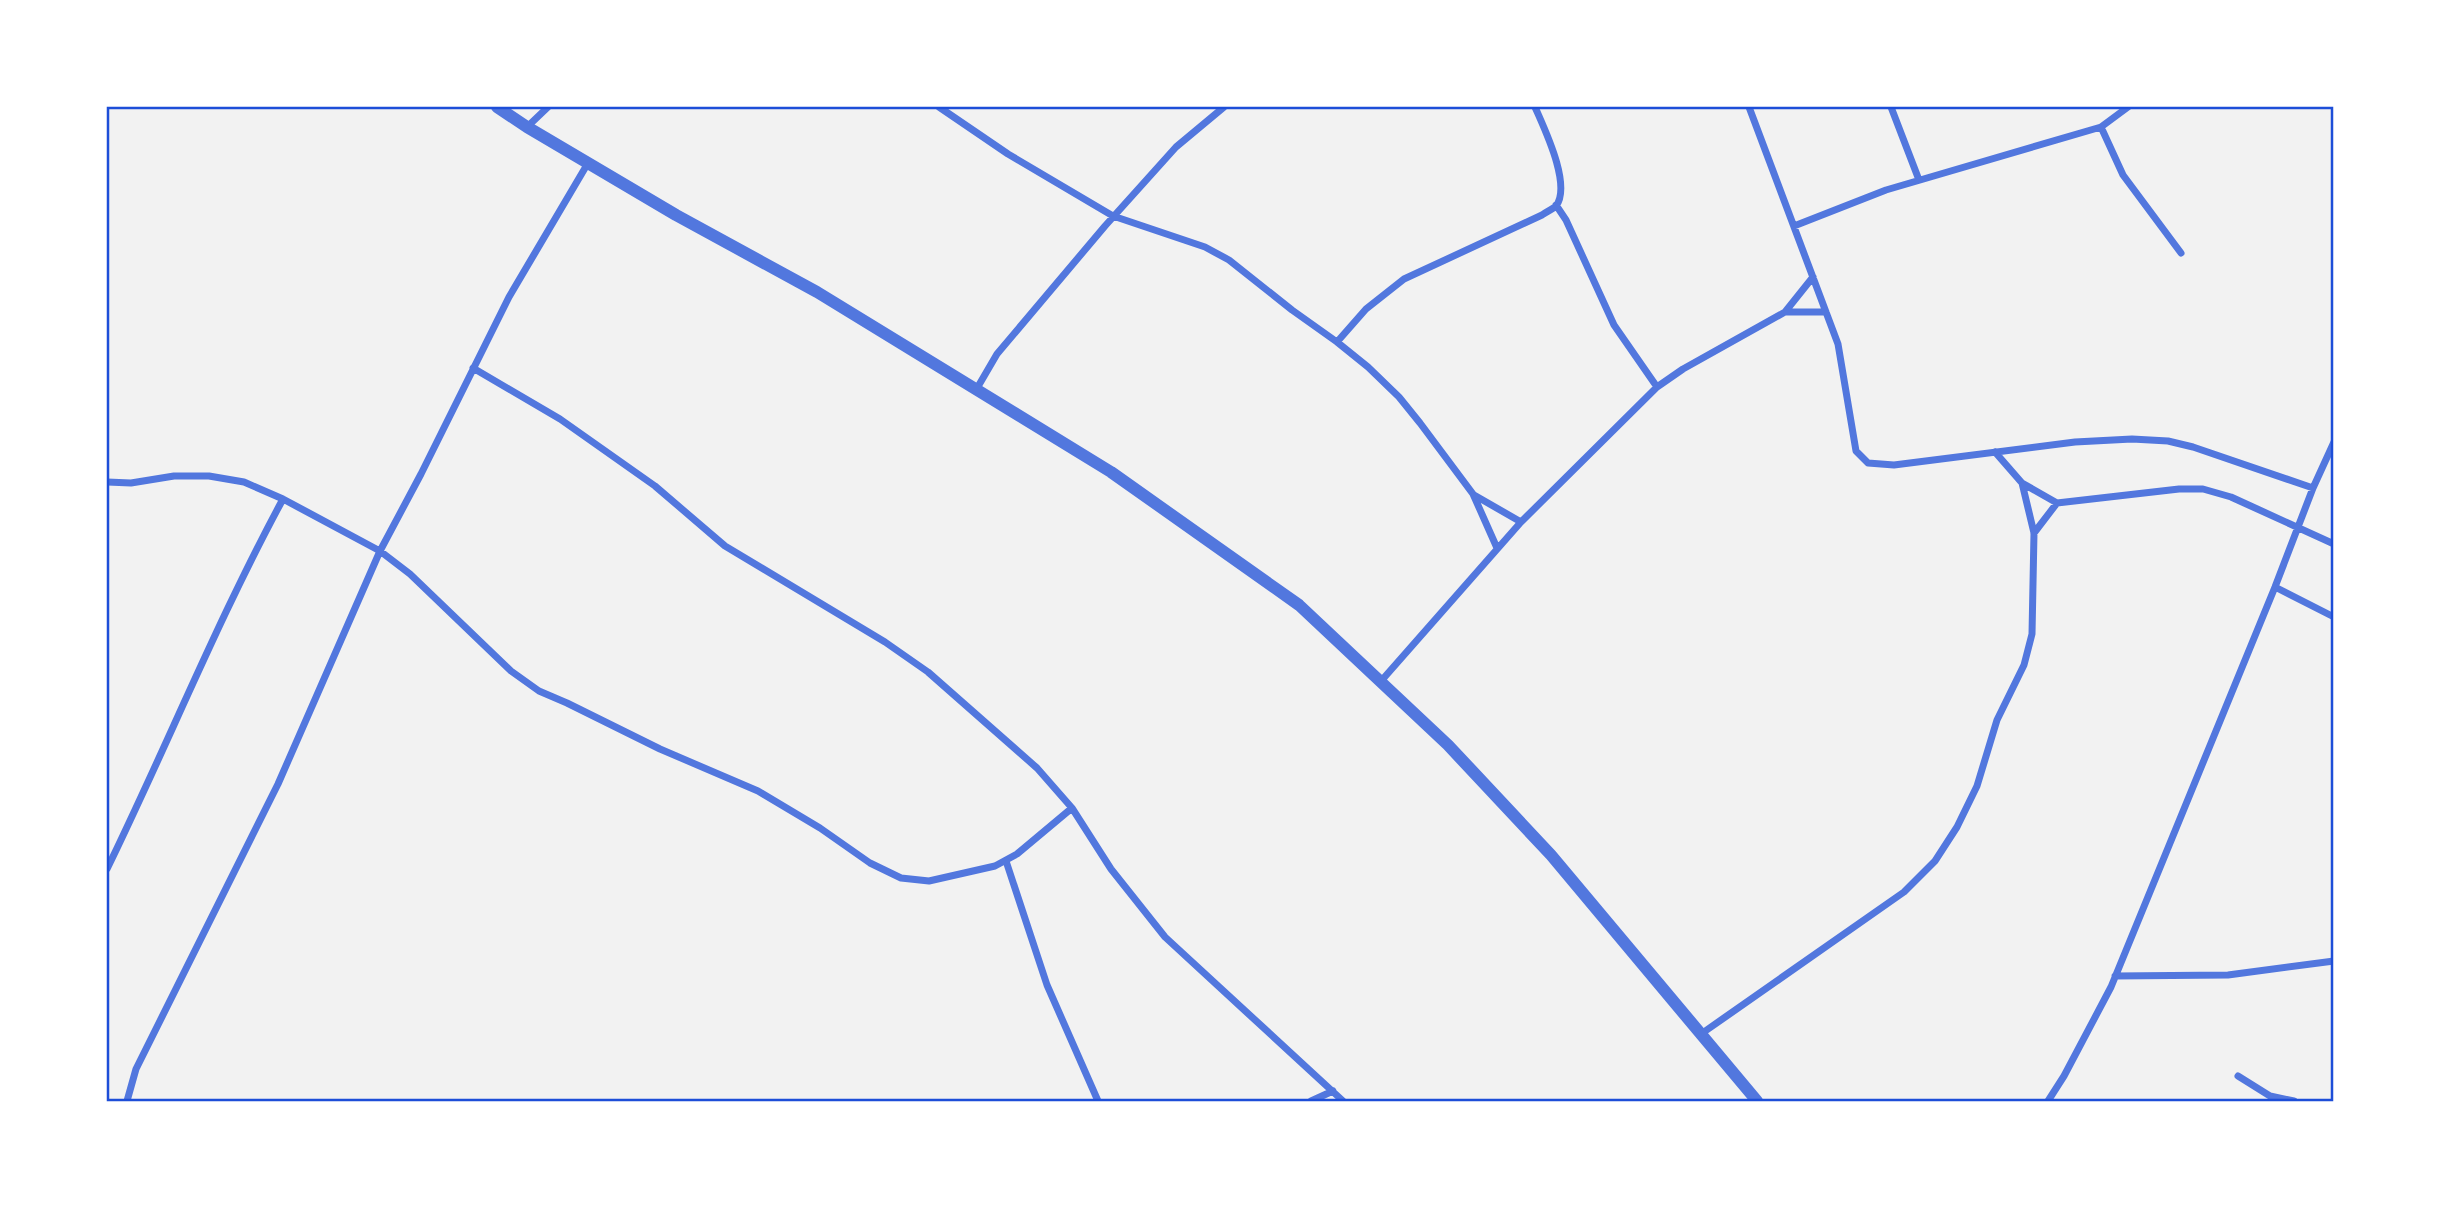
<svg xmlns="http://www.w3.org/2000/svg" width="2441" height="1208" viewBox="0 0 2441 1208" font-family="Poppins,sans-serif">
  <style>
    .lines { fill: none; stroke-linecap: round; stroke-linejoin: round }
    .minor { stroke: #5277de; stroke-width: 7 }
    .tertiary { stroke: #5277de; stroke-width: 12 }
    .neatline { fill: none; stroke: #1d4ed8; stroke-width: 2.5 }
  </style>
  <rect width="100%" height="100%" fill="#f2f2f2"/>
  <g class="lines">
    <path class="minor" d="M939,107L1008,154L1113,216L1205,247L1229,260L1292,310L1337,342L1368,367L1399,397L1420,423L1473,494L1497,548
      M1749,107L1838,344L1856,451L1868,463L1894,465L2075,442L2132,439L2168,441L2193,447L2313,488
      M1891,107L1919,180
      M527,127L548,107
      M2101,127L2123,175L2181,253
      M1556,205L1566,220L1614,325L1657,387
      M1794,226L1886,190L2101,127L2128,107
      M1785,312H1826
      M1337,342L1366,309L1404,279L1542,215C1546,212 1553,209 1556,206C1572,185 1544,128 1535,107
      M473,368L560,419L655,486L725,546L885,642L928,672L1037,768L1072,808L1111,869L1165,937L1343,1101
      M976,390L997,354L1105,226L1176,147L1224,107
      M1995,452L2022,483L2057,503L2179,489H2203L2231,497L2334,544
      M107,482L131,483L174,476H209L244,482L283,499L380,551L410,574L511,671L539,691L567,703L660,749L758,791L820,828L870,863L901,878L929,881L995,866L1017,854L1072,808
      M1474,495L1521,522
      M2034,533L2057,503
      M2275,587L2334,617
      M1382,680L1521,522L1657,387L1683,369L1785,312L1813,277
      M1006,861L1047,985L1098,1101
      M107,869C167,746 218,619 283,499
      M2115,976L2228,975L2334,961
      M1701,1034L1904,892L1935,861L1957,827L1977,786L1997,720L2024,665L2032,634L2034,533L2022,483
      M2238,1076L2270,1096L2294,1101
      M127,1101L136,1069L278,784L380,551L421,474L509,297L588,163
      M1311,1101L1333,1091
      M2048,1101L2064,1076L2111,987L2275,587L2313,488L2334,442"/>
    <path class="tertiary" d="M497,107L527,127L676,215L817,292L1111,472L1299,605L1448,745L1551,855L1757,1101"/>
  </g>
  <rect width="2441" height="1208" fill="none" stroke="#ffffff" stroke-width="217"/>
  <rect x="108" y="108" width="2224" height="992" class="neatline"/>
</svg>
